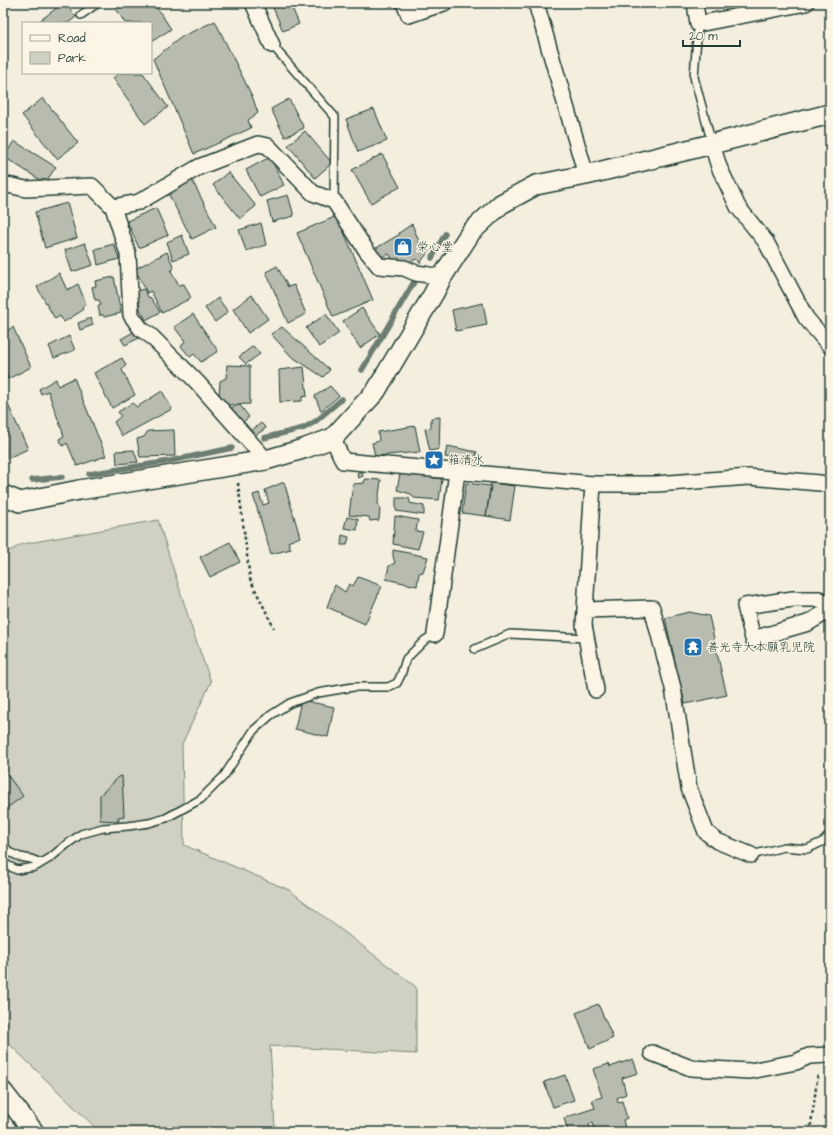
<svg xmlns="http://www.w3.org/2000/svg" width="833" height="1135" viewBox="0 0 833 1135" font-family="'Architects Daughter','Klee One',sans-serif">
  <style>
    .green { fill: #d0d1c2; stroke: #78877b }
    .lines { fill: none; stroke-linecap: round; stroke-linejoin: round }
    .stream { stroke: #6c7d72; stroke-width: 5.5 }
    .building { fill: #b8bcae; stroke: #1f3d34 }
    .service-casing { stroke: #1f3d34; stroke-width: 10 }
    .minor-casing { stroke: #1f3d34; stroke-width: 18 }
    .tertiary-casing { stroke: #1f3d34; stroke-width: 22 }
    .path { stroke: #1f3d34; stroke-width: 2.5; stroke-dasharray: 3 3; stroke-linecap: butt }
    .service { stroke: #fcf5e5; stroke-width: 7 }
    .minor { stroke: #fcf5e5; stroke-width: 15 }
    .tertiary { stroke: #fcf5e5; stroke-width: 19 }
    .labels { text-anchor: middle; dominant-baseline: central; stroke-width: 3; stroke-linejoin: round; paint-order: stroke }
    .poi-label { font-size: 12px; fill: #1f3d34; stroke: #fcf5e5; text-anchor: start }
  </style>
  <rect width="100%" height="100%" fill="#f3eede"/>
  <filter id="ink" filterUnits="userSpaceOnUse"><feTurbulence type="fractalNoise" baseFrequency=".025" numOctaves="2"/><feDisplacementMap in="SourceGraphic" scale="8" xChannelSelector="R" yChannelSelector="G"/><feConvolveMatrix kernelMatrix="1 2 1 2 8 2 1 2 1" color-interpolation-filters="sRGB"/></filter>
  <g filter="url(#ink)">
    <path class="green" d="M158,520L193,632L211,682L182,744L184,845L289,890L416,987V1054L270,1046L275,1128L278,1132H100L3,1038V554L23,544Z"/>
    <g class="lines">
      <path class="stream" d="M432,258L445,234
        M362,370L414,282
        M264,438L304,428L316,421L342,399
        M89,474L170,461L232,448
        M32,480L62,477"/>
    </g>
    <path class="building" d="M63,3H65L76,17L68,23H37Z
      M122,3H154L171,29L151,42V23H125L115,7Z
      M271,3H290L299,24L283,31Z
      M215,21L252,96L258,113L248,120L251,128L234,136L194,154L153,59L183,36Z
      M120,73H143L168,107L145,124L113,78Z
      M43,98L78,143L57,159L22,115Z
      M289,99L304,128L285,137L271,109Z
      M374,109L387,141L358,152L346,119Z
      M305,131L332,163L315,178L288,145Z
      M14,141L56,167L45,183L4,157Z
      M382,154L400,187L371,203L352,170Z
      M270,157L284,185L260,197L246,170Z
      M228,172L256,206L240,219L213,185Z
      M192,180L216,227L192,239L168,193Z
      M288,195L294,216L272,222L267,201Z
      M67,203L77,238L45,248L35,212Z
      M156,208L168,235L139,248L127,221Z
      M337,216L373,300L333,317L297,233Z
      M261,223L266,245L246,251L239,230Z
      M412,224L420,244L425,241L430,250L420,263L417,259L403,264L394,261L389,254L379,258L373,250L400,234L399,233Z
      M182,235L189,254L173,260L167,242Z
      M85,243L93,265L72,272L65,250Z
      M114,244L119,259L98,265L95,249Z
      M167,252L174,268L171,271L179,285L184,284L191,298L162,313L151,291L147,293L135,269Z
      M277,266L288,287L294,285L306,314L288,323L266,272Z
      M59,273L67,290L78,284L86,304L82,307L83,310L64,322L60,316L55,319L37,287Z
      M114,277L121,313L104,317L102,314L100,316L98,306L101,305L99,300H95L92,287L96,286L95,281Z
      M144,289L148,297L151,298L160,312L146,320L140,309L137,291Z
      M252,295L268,319L248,333L233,309Z
      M218,298L228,312L215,322L205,308Z
      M483,303L487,325L456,331L452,310Z
      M362,308L380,334L360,348L343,321Z
      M193,314L218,351L201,362L194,354L190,357L181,346L185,341L174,327Z
      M326,314L339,333L319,347L306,328Z
      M91,318L93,325L80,330L78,323Z
      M13,327L31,367L8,379L3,367V332V333Z
      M282,327L330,370L323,377L291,356L271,334Z
      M135,331L139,338L125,345L121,339Z
      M69,336L75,350L54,358L49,346Z
      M253,346L260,354L246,364L239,357Z
      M122,358L126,365L122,370L135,395L112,408L94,373Z
      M227,365L250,366V404L227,405L219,397L220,381L226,378Z
      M304,367L307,396L302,397V401L280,402L279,370Z
      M74,378L106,456L77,466L67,443L63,446L59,439L64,436L48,391L41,394L39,389L56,379L58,386Z
      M330,386L339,396L321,411L315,396Z
      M162,391L172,409L122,436L114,422L121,416L118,412L132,403L137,407Z
      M5,398L28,449L3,460V399Z
      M240,405L249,417L242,423L230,408Z
      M440,417L439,449L430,451L425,429L431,428V418Z
      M261,423L266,428L256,435L252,430Z
      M415,426L420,452L375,456L372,443L379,441L378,432Z
      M174,430L175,456L140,457L137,439L144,437L148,431Z
      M447,446L477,452L474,466L450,462V458L445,457Z
      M134,450L138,462L117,464L116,451Z
      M362,471L363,476L358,478L357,473Z
      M400,473L442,479L439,500L414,498L411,494L397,490Z
      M365,479L381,480L378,503L380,508L379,520L370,521L369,517L349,515L353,484L364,483Z
      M284,482L300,537L288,542L291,549L271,554L253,495L259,493L263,505L269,503L265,490Z
      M466,483L491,486L486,516L462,513Z
      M491,483L515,486L510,520L486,516Z
      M396,498H409L410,503L424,506V515L396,511Z
      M395,516L418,520L416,531L423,532L418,549L393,544Z
      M347,517L358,519L357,530L344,528Z
      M342,535L349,537L347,545H341Z
      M230,542L240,562L210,577L200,557Z
      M393,550L428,557L423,572L419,573L417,586L386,579L389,566L395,563L393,556Z
      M358,577L382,586L365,624L327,607L335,585L345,592L349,584L353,586Z
      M689,612L709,616L722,675L727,695L685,704L665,618Z
      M301,700L334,707L328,737L295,729Z
      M3,769L23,796L3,811Z
      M122,776L124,816L118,817L119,821L100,820V795L119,777Z
      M598,1004L613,1038L590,1049L576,1013Z
      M633,1059L638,1073L622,1078L626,1094L617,1098L618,1102L622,1101L627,1118L623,1120L626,1132H595L593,1122L589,1124L591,1131L580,1132V1130L574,1132H568L564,1118L595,1108L592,1100L602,1097L593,1069L609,1064L610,1067Z
      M565,1075L574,1100L553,1107L544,1082Z"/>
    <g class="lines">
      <defs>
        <path id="service" d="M81,15L98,3
          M698,24L694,77L712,144
          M272,45L335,117L334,201
          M475,649L510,634L586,638
          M3,843L9,852L20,857L31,859L41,863
          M751,855L784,847L807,849L824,841L830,834
          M3,863L17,870L35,867L50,858L66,845L81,834L103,828L128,826L149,823L166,818L201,799L224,776L254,730L271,715L290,703L318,693L353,687H388L397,683L401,675L406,659L425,640L435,634"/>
        <path id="minor" d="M253,3L272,45
          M404,3L409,15L444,3
          M536,3L586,175
          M695,3L698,24L806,3
          M712,144L719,167L738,207L766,242L806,318L830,346
          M3,184L26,189L92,186L113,207L128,254L131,315L141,329L151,336L197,382L266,460
          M113,207L139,202L199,167L258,144L268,146L313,193L334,201L366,250L379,266L404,268L416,273L442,277
          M333,438L343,461L593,484H656L749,477L820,483L830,485
          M593,484L584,625L596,690
          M830,605L819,599H793L745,606L753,639L808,623L828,611L830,608
          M585,610L652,608L673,688L689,788L706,832L717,841L751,855
          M435,634L457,472
          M652,1053L691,1068L750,1071L796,1062L809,1056L830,1055"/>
        <path id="tertiary" d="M3,495L20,502L79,490L266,460L303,449L333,438L376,391L434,293L442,277L471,232L501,204L536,185L586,175L712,144L830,114
          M3,1092L34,1132"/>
      </defs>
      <use href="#service" class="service-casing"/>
      <use href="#minor" class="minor-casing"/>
      <use href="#tertiary" class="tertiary-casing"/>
      <path class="path" d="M238,483L250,579L274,628
        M810,1132L818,1073"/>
      <use href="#service" class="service"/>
      <use href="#minor" class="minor"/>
      <use href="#tertiary" class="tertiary"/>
    </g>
  </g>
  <defs>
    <symbol id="shop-square" viewBox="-11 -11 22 22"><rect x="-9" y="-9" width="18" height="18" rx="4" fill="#1f6fb2" stroke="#fcf5e5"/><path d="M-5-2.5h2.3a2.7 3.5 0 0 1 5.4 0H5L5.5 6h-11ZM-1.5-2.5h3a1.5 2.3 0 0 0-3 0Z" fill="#fff"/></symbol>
    <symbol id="sight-square" viewBox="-11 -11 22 22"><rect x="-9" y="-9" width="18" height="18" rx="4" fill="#1f6fb2" stroke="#fcf5e5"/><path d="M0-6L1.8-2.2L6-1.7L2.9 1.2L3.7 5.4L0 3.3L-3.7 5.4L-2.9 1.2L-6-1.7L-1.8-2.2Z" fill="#fff"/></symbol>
    <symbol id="temple-square" viewBox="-11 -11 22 22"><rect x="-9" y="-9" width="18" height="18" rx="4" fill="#1f6fb2" stroke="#fcf5e5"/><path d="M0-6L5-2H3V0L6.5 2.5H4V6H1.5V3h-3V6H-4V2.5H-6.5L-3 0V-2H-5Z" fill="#fff"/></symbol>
  </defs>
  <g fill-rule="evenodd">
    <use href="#shop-square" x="392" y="236" width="22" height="22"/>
    <use href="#sight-square" x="423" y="449" width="22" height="22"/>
    <use href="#temple-square" x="682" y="636" width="22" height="22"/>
  </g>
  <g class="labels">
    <g class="poi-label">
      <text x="417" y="247">栄心堂</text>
      <text x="448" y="460">箱清水</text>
      <text x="707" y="647">善光寺大本願乳児院</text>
    </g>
  </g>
  <rect width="833" height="1135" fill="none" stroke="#fcf5e5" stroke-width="16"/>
  <rect x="8" y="8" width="817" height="1119" fill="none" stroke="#1f3d34" stroke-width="1.5" filter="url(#ink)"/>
  <rect x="22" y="22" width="130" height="52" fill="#fcf5e5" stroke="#a4ab9e"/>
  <rect x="30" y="35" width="20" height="6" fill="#fcf5e5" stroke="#a4ab9e"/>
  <text x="58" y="42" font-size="12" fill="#1f3d34">Road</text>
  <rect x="30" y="52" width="20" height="12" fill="#d0d1c2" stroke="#a4ab9e"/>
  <text x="58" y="62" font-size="12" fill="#1f3d34">Park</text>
  <path d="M683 40v6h57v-6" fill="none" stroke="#1f3d34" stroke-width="2"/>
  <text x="689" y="40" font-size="12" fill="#1f3d34" stroke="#fcf5e5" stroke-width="3" paint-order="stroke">20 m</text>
</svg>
